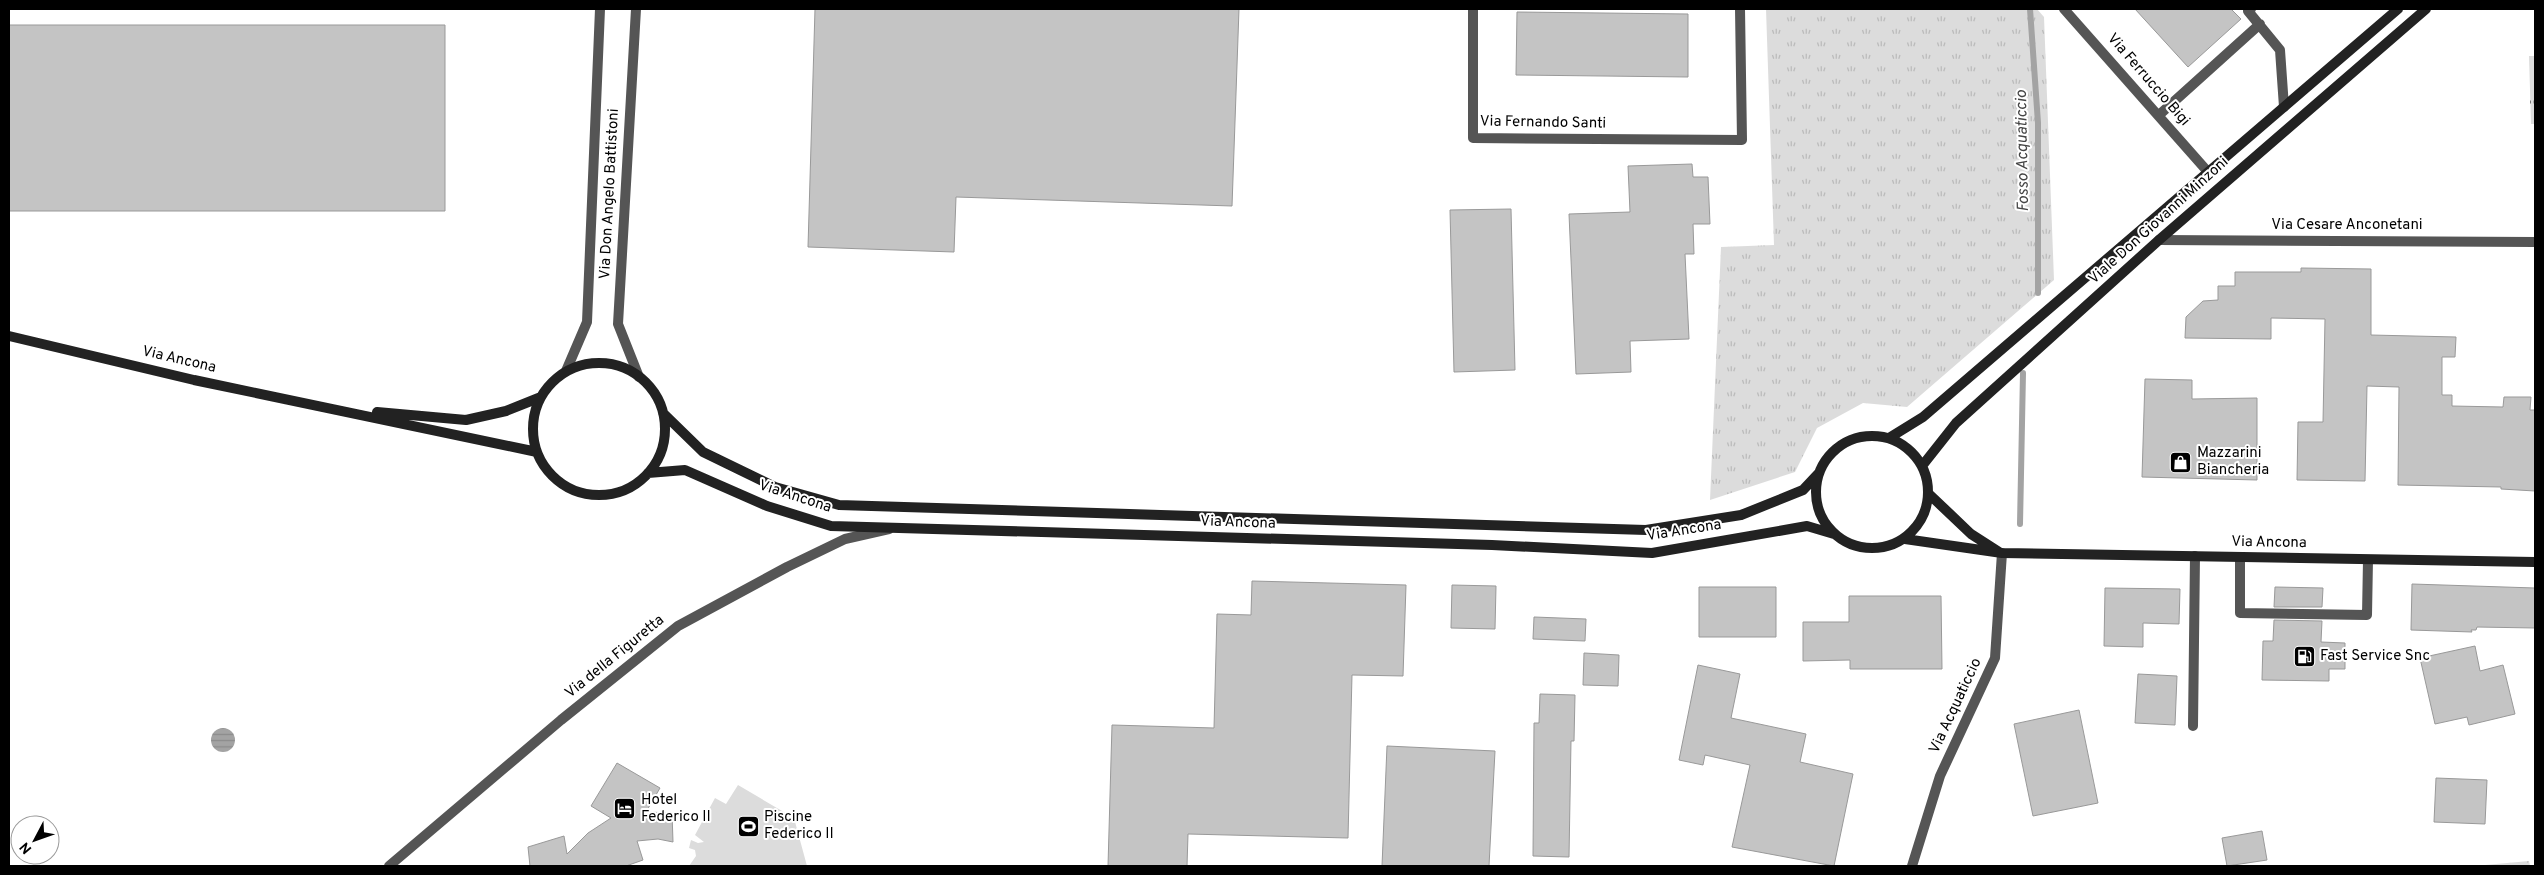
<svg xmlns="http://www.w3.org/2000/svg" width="2544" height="875" viewBox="0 0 2544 875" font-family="Overpass,sans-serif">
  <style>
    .grass { fill: url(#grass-tufts) }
    .forest { fill: url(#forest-crowns) }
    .park { fill: #dcdcdc }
    .water { fill: url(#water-rules) }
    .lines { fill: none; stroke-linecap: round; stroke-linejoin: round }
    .stream { stroke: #a3a3a3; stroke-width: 6 }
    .building { fill: #c4c4c4; stroke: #999 }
    .path { stroke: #777; stroke-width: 3; stroke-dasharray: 1 2.5; stroke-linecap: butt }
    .service { stroke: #555; stroke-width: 10 }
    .minor { stroke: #555; stroke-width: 10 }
    .tertiary { stroke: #555; stroke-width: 10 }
    .secondary { stroke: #222; stroke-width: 10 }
    .labels { text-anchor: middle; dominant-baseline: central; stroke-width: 4; stroke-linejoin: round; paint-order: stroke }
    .street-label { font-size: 15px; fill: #000; stroke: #fff }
    .poi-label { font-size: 15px; fill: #000; stroke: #fff; text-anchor: start }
    .water-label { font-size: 16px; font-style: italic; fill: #444; stroke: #fff }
  </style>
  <defs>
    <pattern id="grass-tufts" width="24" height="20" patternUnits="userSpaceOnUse" patternTransform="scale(1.25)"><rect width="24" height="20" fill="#dcdcdc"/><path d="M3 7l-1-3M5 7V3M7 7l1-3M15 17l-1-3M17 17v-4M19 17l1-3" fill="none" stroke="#bbb"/></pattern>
    <pattern id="forest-crowns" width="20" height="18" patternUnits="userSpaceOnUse" patternTransform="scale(1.25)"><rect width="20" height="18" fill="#dcdcdc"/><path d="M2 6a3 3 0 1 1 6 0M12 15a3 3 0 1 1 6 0" fill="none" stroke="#bbb"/></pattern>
    <pattern id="water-rules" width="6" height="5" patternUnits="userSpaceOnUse" patternTransform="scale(1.25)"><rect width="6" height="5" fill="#a3a3a3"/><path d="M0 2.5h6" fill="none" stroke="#8b8b8b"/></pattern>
  </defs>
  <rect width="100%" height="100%" fill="#fff"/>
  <path class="grass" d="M1766,9H2037L2044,17L2054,280L1907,407L1863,403L1817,428L1795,472L1710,500L1721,247L1774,245Z"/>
  <path class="forest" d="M2529,861L2530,866H2474Z"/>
  <path class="park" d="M2529,56H2535V124H2531Z
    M738,785L794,818L807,866H689L696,856L695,850L689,848L691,840L698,843L704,842L695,835L715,798L726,804Z"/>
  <path class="water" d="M211 740a12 12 0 1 1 24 0a12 12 0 1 1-24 0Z"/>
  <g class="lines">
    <path class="stream" d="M2030,9L2038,123V293
      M2020,524L2023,373"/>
  </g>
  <path class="building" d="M815,9H1239L1232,206L956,197L954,252L808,247Z
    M2135,9H2231L2241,19L2188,67Z
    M1517,12L1688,14V77L1516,75Z
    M9,25H445V211H9Z
    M1692,164L1693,177H1708L1710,224H1693L1694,254H1685L1689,339L1630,341L1631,372L1576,374L1569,214L1630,212L1628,166Z
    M1511,209L1515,370L1454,372L1450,210Z
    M2301,268L2371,269V335L2456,337L2455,357H2442V395H2452V406L2503,407L2504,397H2531L2530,410H2535V491L2501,489V487L2398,485L2399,387L2367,386L2365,481L2297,480L2298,422H2323L2325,319L2271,318V339L2185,338L2186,317L2203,301L2218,300V286H2235V272H2301Z
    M2145,379L2192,380V399L2257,398V480L2142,477Z
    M1252,581L1406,585L1403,676L1352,675L1348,838L1188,834L1187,866H1108L1112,725L1214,728L1217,614L1251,615Z
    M2412,584L2535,588V628L2477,627L2476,630H2471L2472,632L2411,630Z
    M1452,585L1496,586L1495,629L1451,628Z
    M1699,587H1776V637H1699Z
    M2275,587L2323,588L2322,607H2274Z
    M2105,588L2180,589L2179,624L2143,623V647L2104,646Z
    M1849,596H1941L1942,669H1850V660L1803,661V622H1849Z
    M1534,617L1586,619L1585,641L1533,639Z
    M2274,620L2322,621L2321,642L2345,643V669H2329V681L2262,680L2263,641H2273Z
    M2475,646L2480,671L2503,665L2515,714L2469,725L2467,717L2435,724L2420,658Z
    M1584,653L1619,655L1618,686L1583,685Z
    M1698,665L1740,674L1731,718L1806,734L1800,762L1853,774L1834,866L1732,847L1750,765L1705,755L1703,765L1679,760Z
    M2138,674L2177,676L2175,725L2135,723Z
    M1540,694L1575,695L1574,741H1571L1569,857L1533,856L1534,723H1539Z
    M2079,710L2098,803L2033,816L2014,724Z
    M1387,746L1495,751L1489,866H1382Z
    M617,763L660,788L646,812L672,813L673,842L658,839L637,841L643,860L626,866H530L528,847L564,836L567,854L588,833L611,818L591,806Z
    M2436,778L2487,780L2485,824L2434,822Z
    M2262,831L2267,860L2227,866L2222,838Z"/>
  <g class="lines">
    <path class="path" d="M2530,102H2535"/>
    <path class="service" d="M2240,558V613L2367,615L2368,560"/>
    <path class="minor" d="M1473,9V138L1742,140L1740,9
      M2064,9L2208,172
      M2251,9L2248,11L2280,50L2284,107
      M2159,115L2260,24
      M2159,240L2535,242
      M2193,726L2195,556
      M1912,866L1940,776L1995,658L2002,553"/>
    <path class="tertiary" d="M636,9L618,324L639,377
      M566,371L587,322L600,9
      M389,866L561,720L678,626L787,567L845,539L889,529"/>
    <path class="secondary" d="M9,336L194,380L537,452
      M533 429a66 66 0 1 1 132 0a66 66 0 1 1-132 0Z
      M377,412L466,420L506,411L541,397
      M663,413L703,452L775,487L839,505L1646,530L1741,515L1803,490L1819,473
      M1816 492a56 56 0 1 1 112 0a56 56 0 1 1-112 0Z
      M1889,438L1923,417L2398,9
      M1922,466L1956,423L2159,240L2426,9
      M648,473L685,470L767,506L831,526L1492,545L1652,553L1807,526L1834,534
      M1929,494L1971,534L1999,552
      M1905,539L2002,553L2535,562"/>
  </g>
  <defs>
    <symbol id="shop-square" viewBox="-11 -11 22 22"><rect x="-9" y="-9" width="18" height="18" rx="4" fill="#000" stroke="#fff"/><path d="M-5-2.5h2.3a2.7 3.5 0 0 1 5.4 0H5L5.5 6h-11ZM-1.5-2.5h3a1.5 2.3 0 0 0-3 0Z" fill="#fff"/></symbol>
    <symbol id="fuel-square" viewBox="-11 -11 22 22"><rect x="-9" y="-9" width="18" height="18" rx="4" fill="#000" stroke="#fff"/><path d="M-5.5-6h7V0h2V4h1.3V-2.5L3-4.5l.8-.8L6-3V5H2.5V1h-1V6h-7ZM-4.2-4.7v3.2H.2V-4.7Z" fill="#fff"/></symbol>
    <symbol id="hotel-square" viewBox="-11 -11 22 22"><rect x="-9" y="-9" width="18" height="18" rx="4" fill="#000" stroke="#fff"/><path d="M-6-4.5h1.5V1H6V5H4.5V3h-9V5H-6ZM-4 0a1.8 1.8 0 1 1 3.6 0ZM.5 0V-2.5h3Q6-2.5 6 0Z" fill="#fff"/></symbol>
    <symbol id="stadium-square" viewBox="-11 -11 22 22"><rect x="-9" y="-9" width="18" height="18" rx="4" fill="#000" stroke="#fff"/><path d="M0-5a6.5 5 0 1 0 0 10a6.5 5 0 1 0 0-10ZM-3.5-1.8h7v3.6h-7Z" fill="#fff"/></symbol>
  </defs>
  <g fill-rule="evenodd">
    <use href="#shop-square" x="2168" y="450" width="25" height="25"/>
    <use href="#fuel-square" x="2292" y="644" width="25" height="25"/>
    <use href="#hotel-square" x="612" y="796" width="25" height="25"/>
    <use href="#stadium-square" x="736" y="814" width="25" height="25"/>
  </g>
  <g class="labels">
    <g class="street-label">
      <text transform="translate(2148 80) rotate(49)">Via Ferruccio Bigi</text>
      <text transform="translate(1543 123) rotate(1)">Via Fernando Santi</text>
      <text transform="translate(610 194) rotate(-87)">Via Don Angelo Battistoni</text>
      <text transform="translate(2159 221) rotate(-42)">Viale Don Giovanni Minzoni</text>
      <text x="2347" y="225">Via Cesare Anconetani</text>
      <text transform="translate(179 360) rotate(13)">Via Ancona</text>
      <text transform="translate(795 497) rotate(18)">Via Ancona</text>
      <text transform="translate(1238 523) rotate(2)">Via Ancona</text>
      <text transform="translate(1684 531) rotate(-9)">Via Ancona</text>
      <text transform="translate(2269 543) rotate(1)">Via Ancona</text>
      <text transform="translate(615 657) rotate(-39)">Via della Figuretta</text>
      <text transform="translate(1956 706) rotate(-65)">Via Acquaticcio</text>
    </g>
    <g class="poi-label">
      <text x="2197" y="453">Mazzarini<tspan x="2197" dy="17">Biancheria</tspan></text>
      <text x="2320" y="656">Fast Service Snc</text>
      <text x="641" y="800">Hotel<tspan x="641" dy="17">Federico II</tspan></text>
      <text x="764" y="817">Piscine<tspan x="764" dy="17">Federico II</tspan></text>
    </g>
    <g class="water-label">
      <text transform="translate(2023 151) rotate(-91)">Fosso Acquaticcio</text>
    </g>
  </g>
  <rect width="2544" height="875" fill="none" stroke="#000000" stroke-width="20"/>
  <g transform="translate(35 840) rotate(229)"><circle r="24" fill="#ffffff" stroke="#999999"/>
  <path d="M0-4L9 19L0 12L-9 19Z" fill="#000000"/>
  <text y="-8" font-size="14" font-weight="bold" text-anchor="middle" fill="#000000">N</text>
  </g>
</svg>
